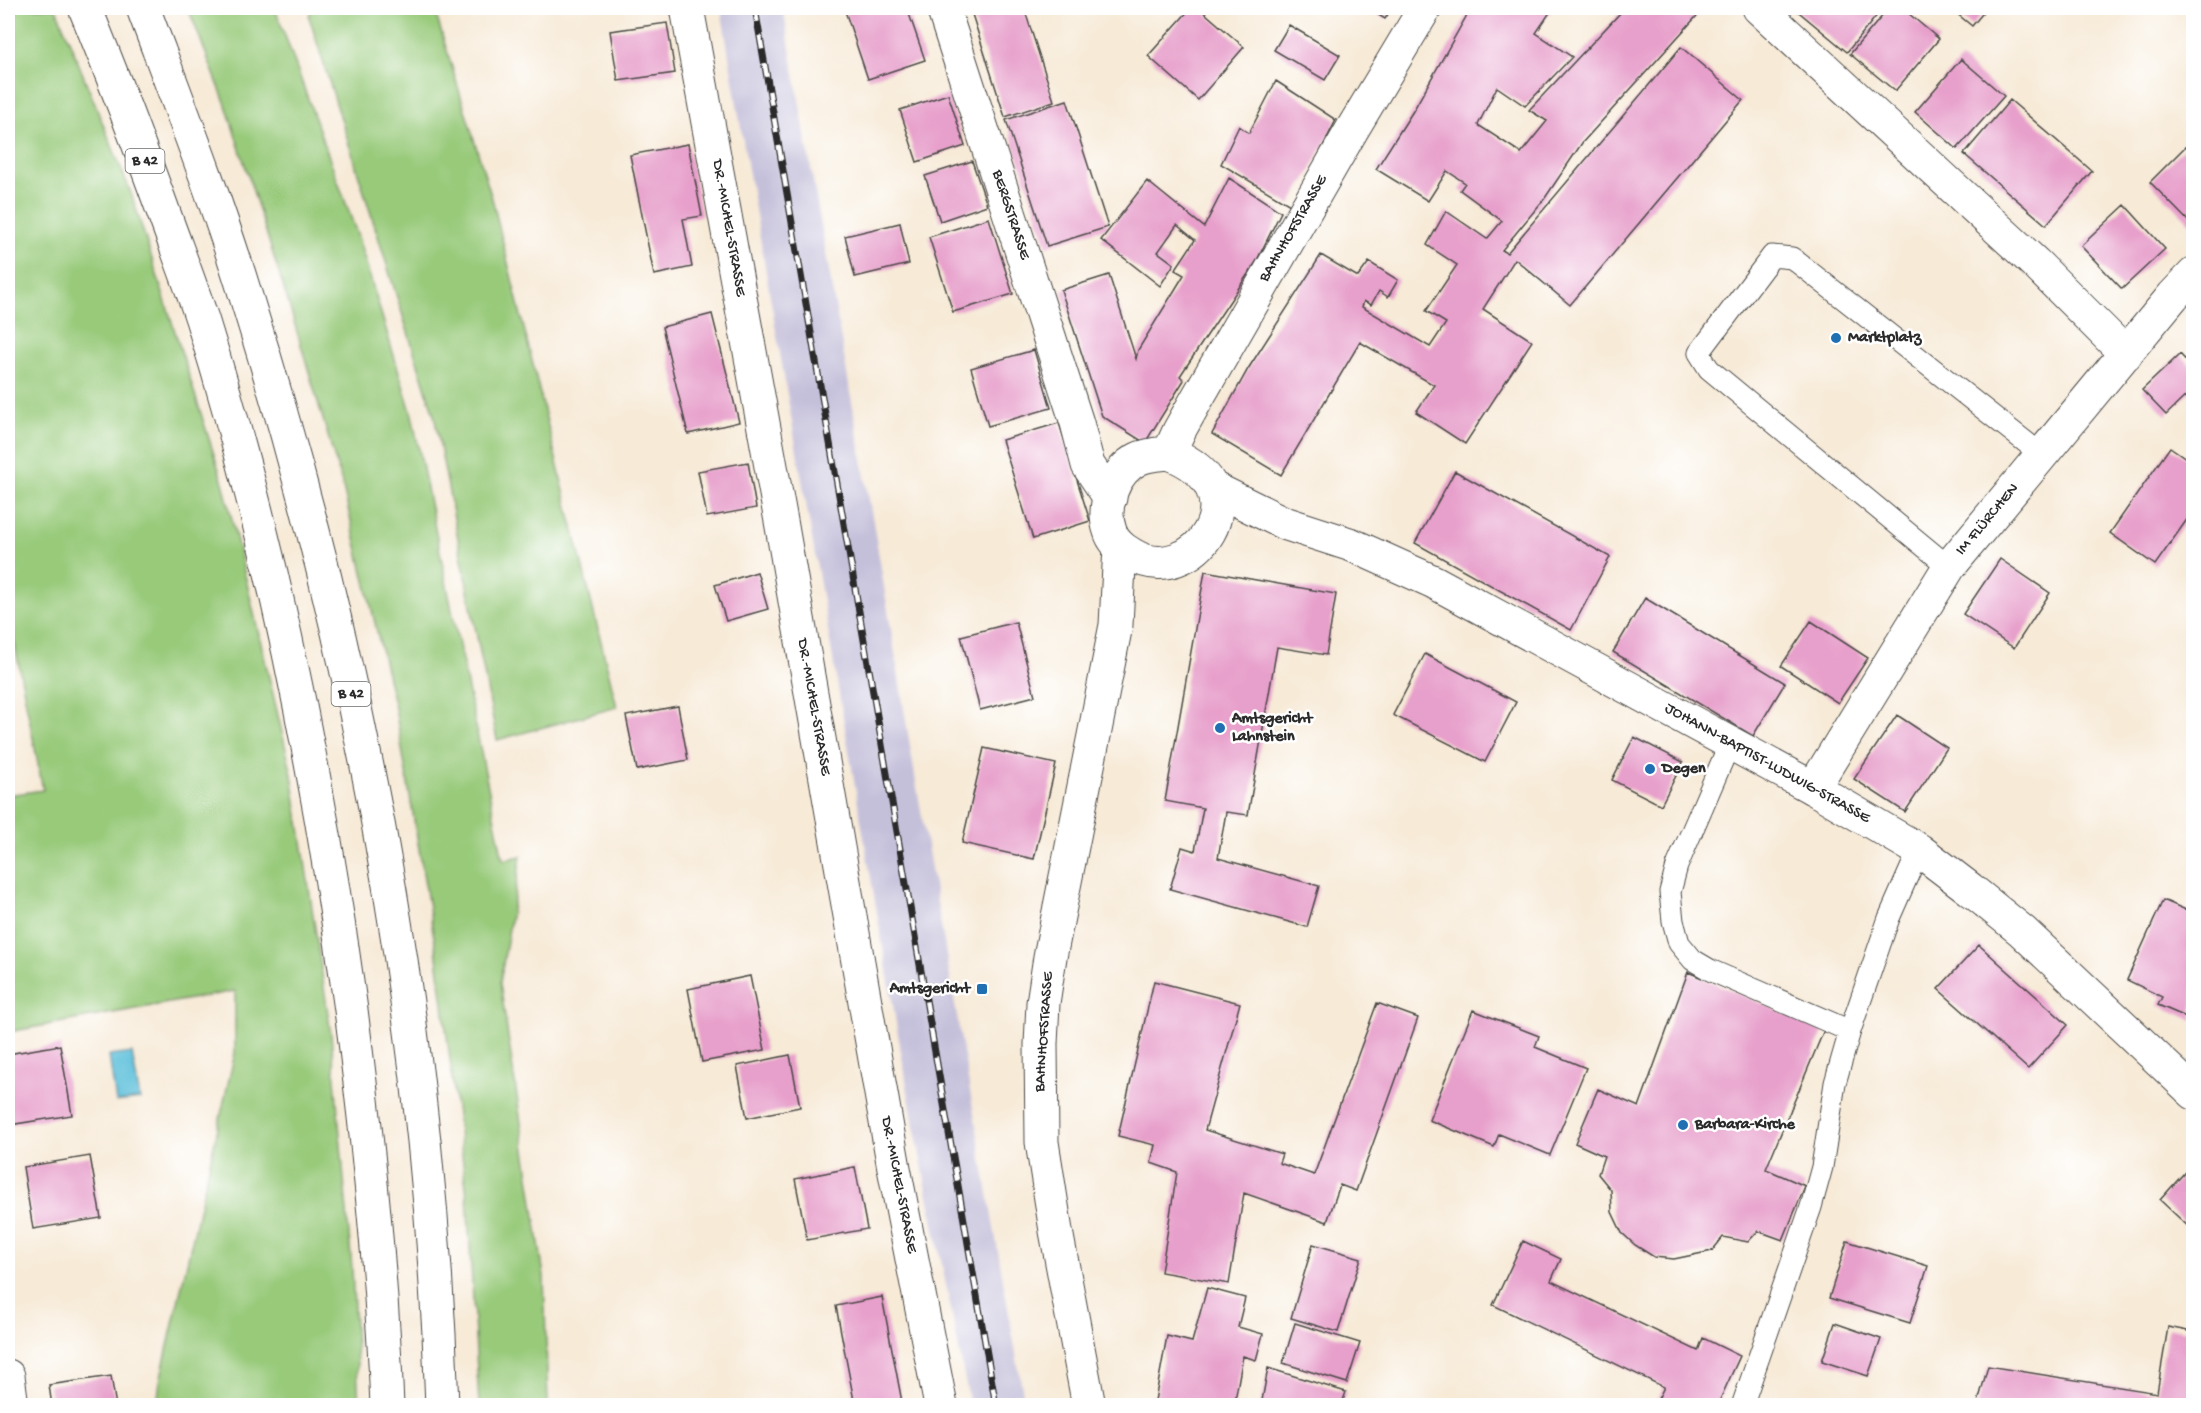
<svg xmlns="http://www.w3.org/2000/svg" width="2201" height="1413" viewBox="0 0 2201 1413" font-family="'Gochi Hand',sans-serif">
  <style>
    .industrial { fill: #c5c0da }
    .green { fill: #98ca7a; stroke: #627a52; stroke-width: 1.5 }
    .water { fill: #5cbfda; stroke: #447582; stroke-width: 1.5 }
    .building { fill: #e79fcb }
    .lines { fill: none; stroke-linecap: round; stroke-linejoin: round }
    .lane-casing { stroke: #4a4845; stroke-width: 23 }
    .street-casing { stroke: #4a4845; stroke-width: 35 }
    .secondary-casing { stroke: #4a4845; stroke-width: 35 }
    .highway-casing { stroke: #4a4845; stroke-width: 35 }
    .lane { stroke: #fff; stroke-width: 21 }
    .street { stroke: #fff; stroke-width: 33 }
    .secondary { stroke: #fff; stroke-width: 33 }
    .highway { stroke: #fff; stroke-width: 33 }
    .rail-casing { stroke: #2b2b2b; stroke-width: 7 }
    .rail { stroke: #fff; stroke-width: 4.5; stroke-dasharray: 14; stroke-linecap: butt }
    .poi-dot { fill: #1f6fb2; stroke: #fff; stroke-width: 2 }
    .labels { text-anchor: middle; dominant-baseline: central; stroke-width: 5; stroke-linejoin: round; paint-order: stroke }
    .shield { fill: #fff; stroke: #6b6b6b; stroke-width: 1.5 }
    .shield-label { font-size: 15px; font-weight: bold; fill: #2b2b2b }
    .street-label { font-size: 16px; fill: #2b2b2b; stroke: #fff }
    .poi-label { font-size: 16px; font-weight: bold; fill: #2b2b2b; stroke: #fff; text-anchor: start }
  </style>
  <rect width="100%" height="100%" fill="#fff"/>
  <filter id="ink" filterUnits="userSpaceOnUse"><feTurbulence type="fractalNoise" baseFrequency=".0167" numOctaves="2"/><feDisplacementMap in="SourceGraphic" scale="12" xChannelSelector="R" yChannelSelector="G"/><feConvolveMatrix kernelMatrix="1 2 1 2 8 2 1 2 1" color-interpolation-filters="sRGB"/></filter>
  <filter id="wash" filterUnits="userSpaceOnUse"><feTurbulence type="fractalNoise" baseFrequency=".008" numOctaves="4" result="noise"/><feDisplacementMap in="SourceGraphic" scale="24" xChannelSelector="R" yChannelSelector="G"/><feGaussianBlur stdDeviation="1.35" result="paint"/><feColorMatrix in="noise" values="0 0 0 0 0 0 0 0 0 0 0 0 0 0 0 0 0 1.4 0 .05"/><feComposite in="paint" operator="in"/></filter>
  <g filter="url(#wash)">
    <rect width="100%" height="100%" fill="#f7ead7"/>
    <path class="industrial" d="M721,8H783L880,562L916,782L1025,1405H970L912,1115L738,111Z"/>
    <path class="green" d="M8,8H56L131,193L224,486L292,775L331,1034L352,1268L359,1405H157L160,1381L235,1053V991L8,1032V795L43,790L8,610Z
      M188,8H275L357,234L412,415L503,860L521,856L500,983L544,1276L548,1405H479L467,1195L436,949L395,708L342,483L289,305L225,102Z
      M311,8H434L493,202L617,707L497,740L434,415L309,17Z"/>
    <path class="water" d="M132,1053L140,1099L116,1102L109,1056Z"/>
    <g id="blocks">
      <path class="building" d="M844,8H907L925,60L868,79Z
        M970,8H1024L1054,101L1005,117Z
        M1191,8H1199L1244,47L1198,100L1148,56Z
        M1367,8H1392L1385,19Z
        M1471,8H1553L1536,33L1572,57L1525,106L1497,87L1478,125L1521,153L1547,121L1529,110L1621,12L1616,8H1704L1582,143L1545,198L1502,250L1507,253L1681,47L1743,100L1570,305L1515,259L1483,309L1532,341L1465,444L1416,412L1434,385L1360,342L1281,475L1212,434L1248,369L1321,255L1358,277L1369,262L1398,280L1388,297L1379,291L1371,305L1364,301L1362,307L1430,347L1446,323L1426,311L1457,265L1427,245L1446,211L1487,239L1502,221L1460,190L1465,183L1447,171L1428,201L1376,169L1413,111Z
        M1794,8H1883L1847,52Z
        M1889,8H1902L1939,39L1895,91L1850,54Z
        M1950,8H1987L1972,26Z
        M667,23L675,73L618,81L610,31Z
        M1289,25L1340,55L1325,80L1274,50Z
        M1961,59L2004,96L1957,149L1915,112Z
        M1276,81L1336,120L1311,170L1290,205L1221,164L1239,126L1249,133Z
        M948,94L965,146L917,162L900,110Z
        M1067,100L1108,227L1047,246L1006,120Z
        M2010,100L2092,171L2046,225L1964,154Z
        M2193,139V226L2150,182Z
        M688,144L702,216L683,219L692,267L654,275L630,155Z
        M972,161L987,205L940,221L925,176Z
        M1229,178L1281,212L1256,262L1180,376L1184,380L1145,443L1102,416L1061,290L1109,275L1136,359L1138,350L1184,275L1175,270L1195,240L1177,225L1158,252L1174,264L1160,286L1101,240L1147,181L1204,227Z
        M2125,205L2165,249L2122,289L2081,246Z
        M989,218L1013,294L953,312L929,237Z
        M900,223L909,264L855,277L845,236Z
        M712,314L739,422L688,434L662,327Z
        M1034,350L1051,408L988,426L971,368Z
        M2180,354L2193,368V389L2166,415L2142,390Z
        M1059,423L1090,521L1033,539L1002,440Z
        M2170,447L2193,463V511L2155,565L2110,533Z
        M748,462L756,508L707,517L698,471Z
        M1455,471L1610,557L1571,630L1415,543Z
        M2000,559L2050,593L2014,648L1963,614Z
        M1205,571L1336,594L1326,655L1277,647L1248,815L1226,812L1218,858L1319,886L1307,927L1170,889L1182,847L1195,851L1203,808L1165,801Z
        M757,572L768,609L726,621L715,585Z
        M1645,598L1785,683L1753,736L1613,652Z
        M1811,621L1868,658L1838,703L1781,666Z
        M1016,622L1035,696L980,710L961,636Z
        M1425,654L1516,702L1485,762L1393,715Z
        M678,706L688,760L637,770L626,716Z
        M1897,715L1947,748L1905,812L1854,779Z
        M1634,737L1683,762L1661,805L1612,780Z
        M984,748L1056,764L1034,859L962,843Z
        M2163,900L2193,913V1020L2158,1005L2162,997L2127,980Z
        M1979,945L2068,1025L2028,1069L1938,989Z
        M1688,972L1824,1030L1766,1169L1805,1186L1783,1240L1758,1231L1748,1242L1723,1237L1712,1251L1674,1259L1654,1257L1635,1245L1622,1233L1612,1212L1611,1190L1598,1174L1604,1156L1575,1143L1598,1089L1639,1107Z
        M750,976L765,1050L702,1062L688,989Z
        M1154,981L1240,1003L1205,1130L1282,1154L1279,1163L1314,1175L1377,1003L1418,1018L1356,1191L1340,1185L1327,1222L1244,1193L1229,1284L1161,1272L1177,1172L1151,1163L1155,1145L1118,1136Z
        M1473,1010L1539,1036L1535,1047L1586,1068L1550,1155L1499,1134L1494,1147L1429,1120Z
        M60,1045L72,1115L9,1125L8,1054Z
        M790,1055L800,1107L747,1118L737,1066Z
        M90,1156L101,1218L33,1229L23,1167Z
        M2193,1163V1231L2160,1200Z
        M855,1167L867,1229L807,1240L795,1179Z
        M1523,1241L1561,1259L1551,1281L1698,1351L1703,1338L1740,1356L1717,1406H1662L1656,1403L1664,1387L1493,1305Z
        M1847,1241L1928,1266L1910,1323L1829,1298Z
        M1313,1244L1361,1258L1338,1332L1291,1318Z
        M1207,1288L1245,1298L1238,1327L1263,1334L1256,1360L1243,1356L1234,1406H1154L1167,1336L1192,1342Z
        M882,1297L902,1402L884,1406H855L836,1306Z
        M1295,1323L1360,1343L1347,1383L1283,1363Z
        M1835,1323L1881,1339L1868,1376L1822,1361Z
        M2168,1327L2193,1332V1386L2190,1406H1977L1988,1366L2157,1393Z
        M1268,1368L1346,1392L1341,1406H1261Z
        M111,1376L116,1406H52L49,1385Z"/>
    </g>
  </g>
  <g filter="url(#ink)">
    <use href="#blocks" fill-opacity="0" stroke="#4a4845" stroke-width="1.5"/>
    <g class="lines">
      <defs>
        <path id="lane" d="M1949,567L1709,369L1699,353L1772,256L1792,258L2042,455
          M1730,743L1677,866L1670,892L1673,921L1679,943L1693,960L1710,970L1850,1031
          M1742,1406L1811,1207L1822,1167L1835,1083L1850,1031L1889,918L1919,850"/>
        <path id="street" d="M687,8L781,521L894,1168L941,1406
          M943,8L1077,423L1088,465L1110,498
          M1759,8L2035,263L2126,354
          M1813,788L1949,567L2173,296L2194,274
          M8,1376L12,1406"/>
        <path id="secondary" d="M1169,453L1179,431L1198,397L1353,128L1425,8
          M1169,453C1266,490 1192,592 1131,554C1122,549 1113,541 1110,531C1101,506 1114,471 1138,459C1148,454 1159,454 1169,453Z
          M1213,488L1284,523L1352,545L1434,582L1813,788L1919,850L1970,889L2022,931L2194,1093
          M1089,1406L1056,1231L1042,1142L1041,1044L1043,1003L1050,957L1116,625L1120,546"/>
        <path id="highway" d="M85,8C115,81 143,155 170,230C181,260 192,289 202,319C272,543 319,777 351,1010C368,1141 382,1273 387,1406
          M143,8C179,104 217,201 247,300C359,657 430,1031 442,1406"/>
      </defs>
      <use href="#lane" class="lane-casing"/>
      <use href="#street" class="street-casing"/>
      <use href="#secondary" class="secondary-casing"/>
      <use href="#highway" class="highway-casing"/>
      <use href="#lane" class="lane"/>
      <use href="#street" class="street"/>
      <use href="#secondary" class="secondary"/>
      <use href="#highway" class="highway"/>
      <defs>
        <path id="rail" d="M755,8L996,1406"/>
      </defs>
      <use href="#rail" class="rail-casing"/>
      <use href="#rail" class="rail"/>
    </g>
  </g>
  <g class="poi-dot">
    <circle cx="1836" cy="338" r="6"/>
    <circle cx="1220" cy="728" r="6"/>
    <circle cx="1650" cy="769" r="6"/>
    <rect x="976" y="983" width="12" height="12" rx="3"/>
    <circle cx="1683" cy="1125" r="6"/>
  </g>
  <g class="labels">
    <g class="shield">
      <rect x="125.5" y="149" width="39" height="24" rx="4.5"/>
      <rect x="331.5" y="682" width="39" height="24" rx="4.5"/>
    </g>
    <g class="shield-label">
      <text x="145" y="161">B 42</text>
      <text x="351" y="694">B 42</text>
    </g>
    <g class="street-label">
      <text transform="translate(1010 215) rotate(72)">BERGSTRASSE</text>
      <text transform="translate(728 228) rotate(80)">DR.-MICHEL-STRASSE</text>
      <text transform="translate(1294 229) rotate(-60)">BAHNHOFSTRASSE</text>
      <text transform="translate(1988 520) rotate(-50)">IM FLÜRCHEN</text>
      <text transform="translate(813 707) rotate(80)">DR.-MICHEL-STRASSE</text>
      <text transform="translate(1767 764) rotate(29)">JOHANN-BAPTIST-LUDWIG-STRASSE</text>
      <text transform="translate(1045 1032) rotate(-86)">BAHNHOFSTRASSE</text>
      <text transform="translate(898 1185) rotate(79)">DR.-MICHEL-STRASSE</text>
    </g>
    <g class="poi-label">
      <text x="1848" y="338">Marktplatz</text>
      <text x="1232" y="719">Amtsgericht<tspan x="1232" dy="18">Lahnstein</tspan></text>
      <text x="1662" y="769">Degen</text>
      <text x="970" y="989" text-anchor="end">Amtsgericht</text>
      <text x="1695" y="1125">Barbara-Kirche</text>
    </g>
  </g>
  <rect width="2201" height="1413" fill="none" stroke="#fff" stroke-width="30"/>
</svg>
